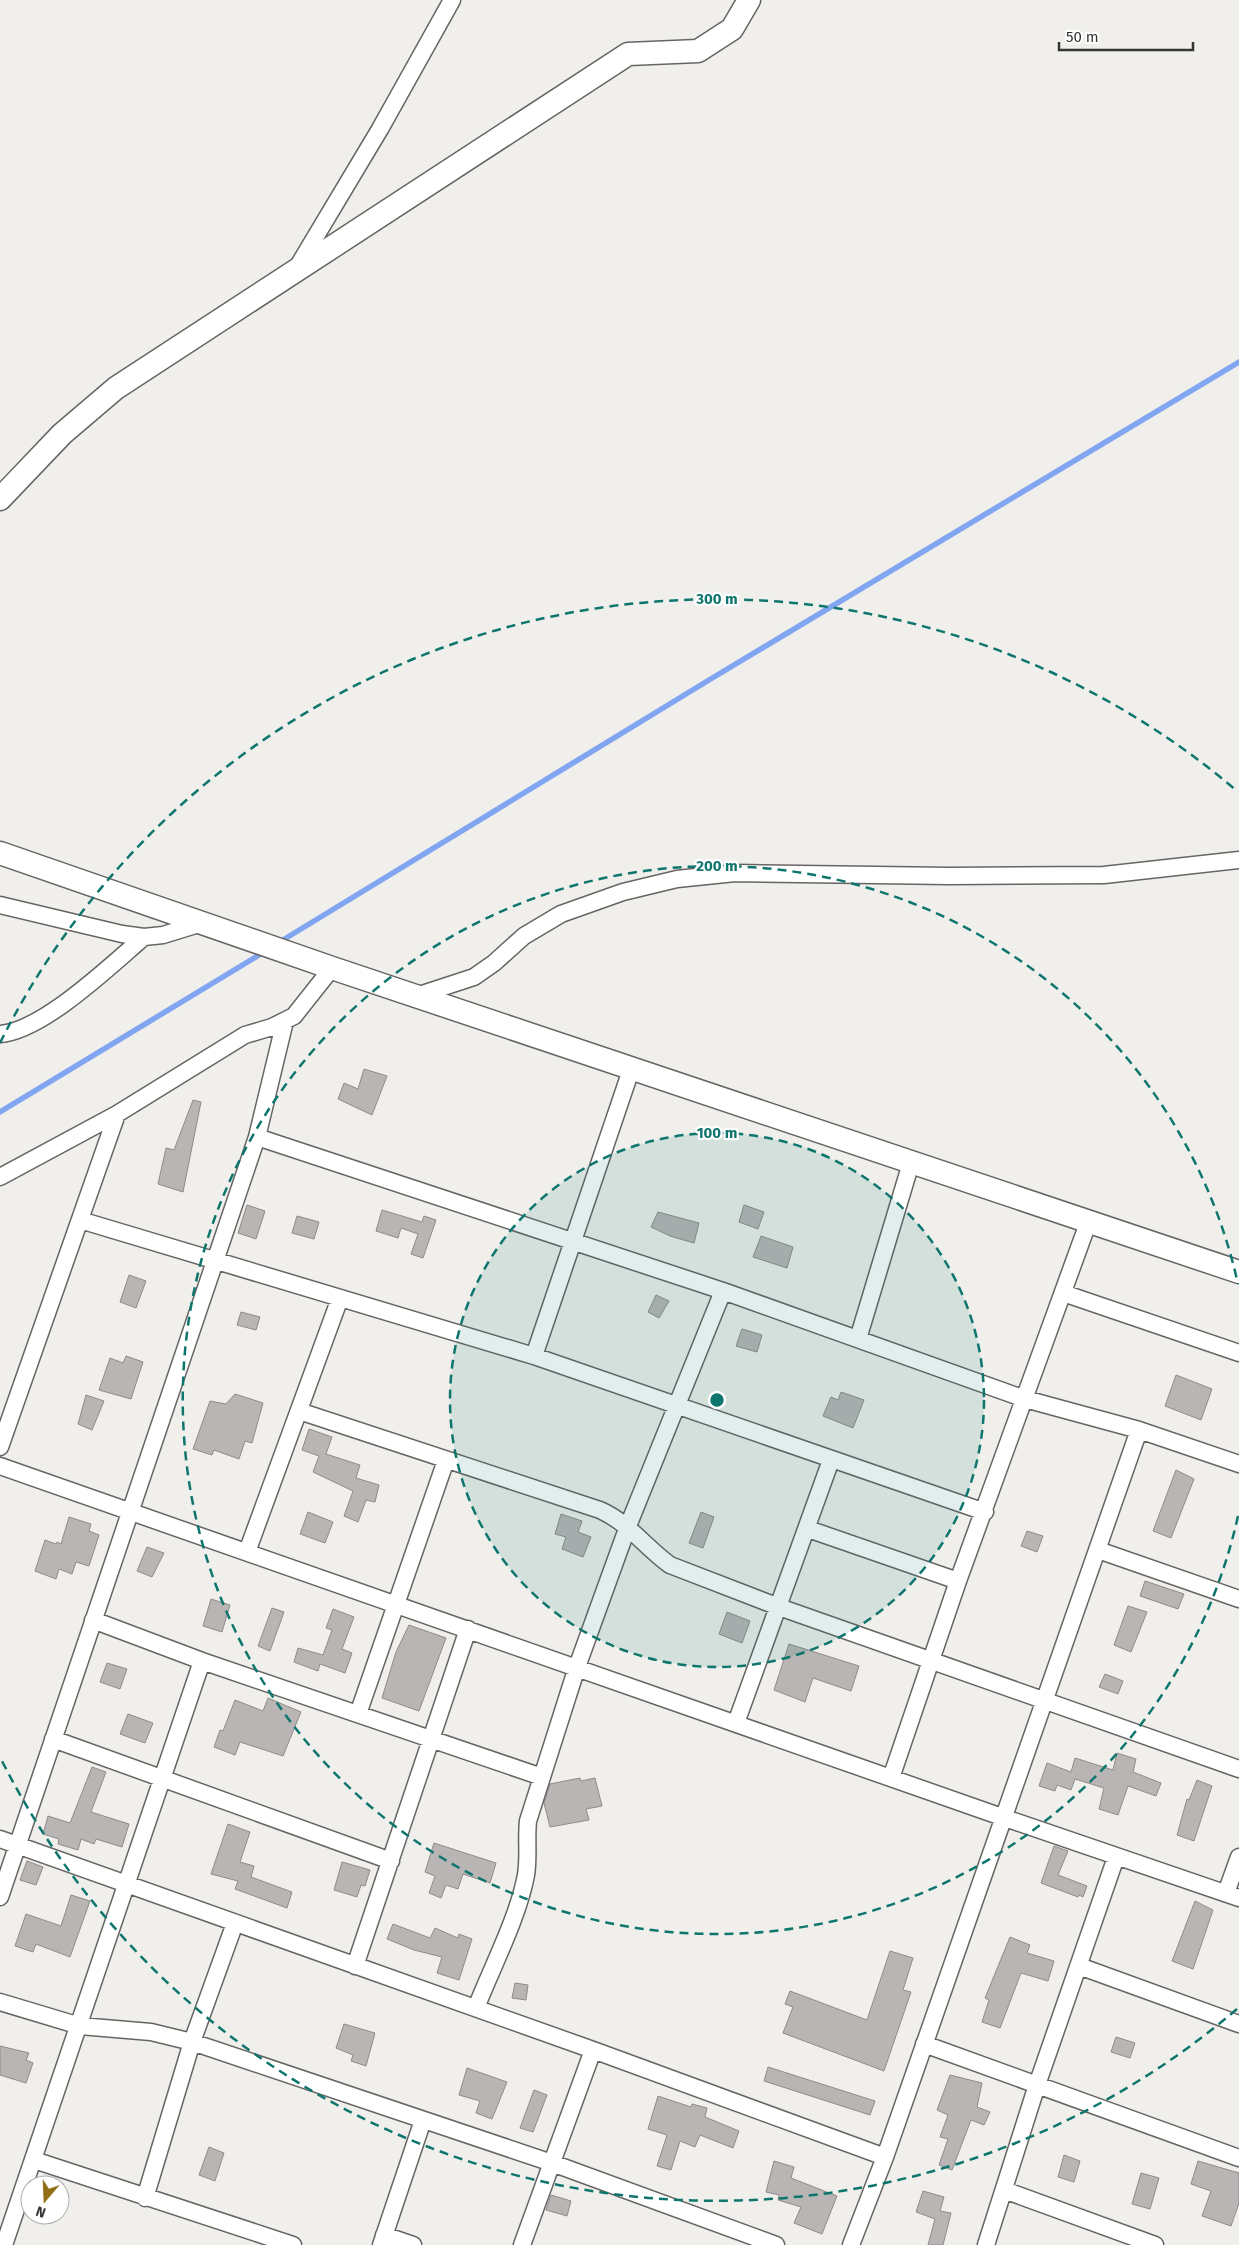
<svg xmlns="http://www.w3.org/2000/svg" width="1239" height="2245" viewBox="0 0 1239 2245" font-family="'Fira Sans',sans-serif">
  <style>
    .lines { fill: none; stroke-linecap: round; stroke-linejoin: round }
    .stream { stroke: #81a5f0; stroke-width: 5.5 }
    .building { fill: #b9b5b5; stroke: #8e8b8a }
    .street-casing { stroke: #666563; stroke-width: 19 }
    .secondary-casing { stroke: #666563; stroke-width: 25 }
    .street { stroke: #fff; stroke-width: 16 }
    .secondary { stroke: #fff; stroke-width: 22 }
    .ring { fill: none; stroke: #0f766e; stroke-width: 2.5; stroke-dasharray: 9 6 }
    .centre { fill: #0f766e; stroke: #fff; stroke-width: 2.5 }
    .ring-label { font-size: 15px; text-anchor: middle; font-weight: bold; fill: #0f766e; stroke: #fff; stroke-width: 4.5; stroke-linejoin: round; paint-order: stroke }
  </style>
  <rect width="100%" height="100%" fill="#f0efec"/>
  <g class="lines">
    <path class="stream" d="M278,943L709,680L1239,362
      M0,1112L264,952"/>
  </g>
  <path class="building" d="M364,1069L387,1076L372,1115L338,1099L344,1083L358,1089Z
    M193,1100L201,1102L183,1192L158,1184L166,1148L174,1150Z
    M247,1205L265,1211L256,1239L238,1233Z
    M744,1205L764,1212L758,1229L739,1222Z
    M382,1210L422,1222L424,1216L436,1220L423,1258L411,1254L418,1234L401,1228L398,1238L376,1231Z
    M658,1212L699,1223L694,1243L670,1236L651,1227Z
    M297,1216L319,1222L314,1239L292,1233Z
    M761,1236L793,1247L787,1268L753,1257Z
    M129,1275L146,1281L136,1308L120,1302Z
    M656,1295L669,1301L659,1318L648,1312Z
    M241,1312L260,1317L256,1330L237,1325Z
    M742,1329L762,1335L757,1352L736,1346Z
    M126,1356L143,1362L131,1399L99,1390L110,1358L123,1363Z
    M1176,1375L1212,1389L1201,1420L1165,1406Z
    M841,1392L864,1400L853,1428L823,1416L831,1397L838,1400Z
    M235,1394L263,1403L252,1443L245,1441L239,1459L214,1450L212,1455L193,1449L210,1401L226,1404Z
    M86,1395L104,1401L92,1430L78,1424Z
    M309,1429L332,1437L326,1454L360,1465L356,1478L379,1485L375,1502L366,1500L358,1522L344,1516L353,1491L313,1472L319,1456L302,1450Z
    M1176,1470L1194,1479L1171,1538L1153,1531Z
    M308,1512L333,1522L325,1543L300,1534Z
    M701,1512L714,1517L703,1548L689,1543Z
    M561,1514L582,1521L578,1532L591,1537L583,1557L562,1549L566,1537L555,1534Z
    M69,1517L91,1524L89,1531L99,1535L89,1566L76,1562L72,1574L59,1569L56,1579L35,1571L45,1540L56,1544L57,1542L61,1544Z
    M1027,1531L1043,1536L1037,1552L1021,1546Z
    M147,1547L164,1553L152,1577L137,1571Z
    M1145,1581L1184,1594L1178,1609L1140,1596Z
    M211,1599L230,1605L222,1632L203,1626Z
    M1128,1606L1147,1612L1131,1652L1114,1645Z
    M272,1608L284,1612L270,1651L258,1646Z
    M333,1609L354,1617L342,1649L352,1653L345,1673L320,1664L318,1671L294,1662L298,1648L323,1655L332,1630L326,1628Z
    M727,1612L750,1621L742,1643L719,1634Z
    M409,1625L446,1638L419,1711L382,1698L396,1652Z
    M789,1644L859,1666L851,1691L813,1678L805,1702L774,1690Z
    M107,1663L127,1669L120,1689L100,1682Z
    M1105,1674L1123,1681L1118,1694L1099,1687Z
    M268,1698L301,1712L283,1756L240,1742L235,1755L214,1747L220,1730L223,1731L235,1700L263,1711Z
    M128,1714L153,1723L145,1743L120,1734Z
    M1117,1753L1136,1759L1133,1772L1161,1783L1156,1796L1128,1786L1118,1815L1099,1809L1104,1788L1075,1779L1071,1790L1057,1785L1055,1791L1039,1786L1047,1763L1071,1772L1075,1758L1113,1770Z
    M92,1767L106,1772L91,1812L129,1824L122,1847L96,1839L94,1844L81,1839L78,1850L58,1844L59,1839L43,1834L48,1816L70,1823Z
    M580,1778L581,1781L595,1778L602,1806L586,1809L589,1820L550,1827L544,1803L550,1784Z
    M1197,1780L1212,1786L1194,1841L1177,1835L1187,1799L1189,1800Z
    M228,1824L250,1832L240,1862L254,1866L251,1877L292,1892L287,1908L235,1889L238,1881L211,1874Z
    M434,1843L496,1863L490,1883L463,1874L458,1889L446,1885L441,1898L429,1893L435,1876L425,1872Z
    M1054,1846L1068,1851L1058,1875L1087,1886L1083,1897L1079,1895L1078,1897L1041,1883Z
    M27,1861L43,1867L36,1885L20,1880Z
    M342,1862L370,1870L365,1886L361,1885L357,1897L334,1890Z
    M71,1895L90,1901L70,1957L36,1944L33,1952L15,1946L26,1914L61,1926Z
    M1195,1901L1213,1910L1193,1969L1172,1961Z
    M393,1924L430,1938L435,1928L458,1938L459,1934L472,1939L459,1980L437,1973L442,1957L414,1950L387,1939Z
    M1010,1937L1030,1945L1027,1953L1054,1961L1048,1981L1021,1973L1000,2028L982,2022L989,2000L985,1998Z
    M890,1951L913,1958L903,1990L911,1992L884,2071L783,2033L793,2007L785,2004L790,1991L867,2020Z
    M515,1983L528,1985L526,2000L512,1998Z
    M344,2024L375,2033L366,2066L351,2061L353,2055L336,2048Z
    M1116,2037L1135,2043L1130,2058L1111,2052Z
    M0,2046L29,2053L26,2060L33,2063L26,2083L0,2075Z
    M768,2067L875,2101L870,2115L764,2081Z
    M467,2068L507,2082L492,2119L476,2113L480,2101L459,2095Z
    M950,2075L982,2083L977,2107L990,2112L984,2125L971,2120L952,2170L939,2165L948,2139L940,2137L948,2115L937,2110Z
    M534,2090L547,2095L533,2132L520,2128Z
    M658,2096L691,2107L692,2104L707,2108L705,2117L739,2131L733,2148L700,2135L695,2147L680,2141L671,2170L657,2166L667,2135L648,2129Z
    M209,2147L224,2153L215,2181L199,2175Z
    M1064,2155L1080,2161L1074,2182L1058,2177Z
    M774,2161L794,2167L791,2178L837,2196L822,2234L794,2223L801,2207L778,2200L779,2195L766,2192Z
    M1198,2161L1239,2173V2203L1231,2226L1202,2216L1211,2191L1191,2184Z
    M1141,2173L1159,2178L1150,2209L1132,2204Z
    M923,2191L944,2197L940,2211L951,2213L943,2245H928L935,2219L916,2212Z
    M551,2195L571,2201L567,2216L546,2210Z"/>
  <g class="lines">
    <defs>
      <path id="street" d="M298,266L380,129L452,0
        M0,905L122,934L144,937L163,935L202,923
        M416,996L474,977L494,963L524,936L561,914L623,892L677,879L735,873L950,876L1104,875L1239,860
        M0,1034C43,1031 111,965 144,937
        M257,1137L723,1291L1025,1399L1139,1430L1239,1464
        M0,1177L117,1114L245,1035L272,1027L294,1016L332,968
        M80,1220L534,1356L985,1512
        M1063,1293L1239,1353
        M858,1339L911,1163
        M534,1356L632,1067
        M299,1411L600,1510C629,1523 645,1547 670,1565L779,1607L1239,1769
        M0,1447L117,1114
        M0,1466L1002,1817L1239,1898
        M808,1529L958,1581
        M1098,1550L1239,1599
        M247,1552L340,1298
        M93,1620L202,1661L542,1777
        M358,1714L446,1460
        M736,1723L831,1460
        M53,1739L391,1861
        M891,1778L958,1581L1088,1223
        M0,1839L593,2050L885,2157
        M1226,1893L1239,1857
        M0,1897L257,1137L285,1021
        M355,1966L468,1629
        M1079,1966L1239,2024
        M0,2002L80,2026L151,2032L192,2042L552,2163L776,2245
        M476,2008C492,1967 518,1918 526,1875C529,1857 526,1839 528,1821L577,1667L628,1526L723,1291
        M924,2044L1239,2158
        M34,2160L293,2245
        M1004,2190L1155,2245
        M145,2198L192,2042L235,1923
        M384,2235L413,2245
        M4,2245L202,1661
        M381,2245L423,2120
        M522,2245L593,2050
        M851,2245L885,2157L1139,1430
        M986,2245L1037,2085L1116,1857"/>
      <path id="secondary" d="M0,499L62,434L116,388L628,54L698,51L732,29L749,0
        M0,853L332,968L1239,1272"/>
    </defs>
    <use href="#street" class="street-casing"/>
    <use href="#secondary" class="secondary-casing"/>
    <use href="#street" class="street"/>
    <use href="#secondary" class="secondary"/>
  </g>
  <circle cx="717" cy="1400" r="267" fill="#0f766e" fill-opacity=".12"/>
  <g class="ring">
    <circle cx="717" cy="1400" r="267"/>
    <path d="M1238 1516A534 534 0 1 1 1238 1284"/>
    <path d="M1237 2009A801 801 0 0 1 0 1757M0 1043A801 801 0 0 1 1237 791"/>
  </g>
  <circle cx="717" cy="1400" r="8" class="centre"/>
  <g class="ring-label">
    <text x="717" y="604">300 m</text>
    <text x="717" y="871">200 m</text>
    <text x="717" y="1138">100 m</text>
  </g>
  <g transform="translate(45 2200) rotate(199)"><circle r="24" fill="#ffffff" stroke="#aeaeae"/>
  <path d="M0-4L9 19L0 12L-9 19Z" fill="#917015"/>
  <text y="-8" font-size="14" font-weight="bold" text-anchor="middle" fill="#353534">N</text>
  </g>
  <path d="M1059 42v8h134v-8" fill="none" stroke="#353534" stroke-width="2.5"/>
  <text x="1066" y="42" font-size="15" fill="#353534" stroke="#ffffff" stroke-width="4" paint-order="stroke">50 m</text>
</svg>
